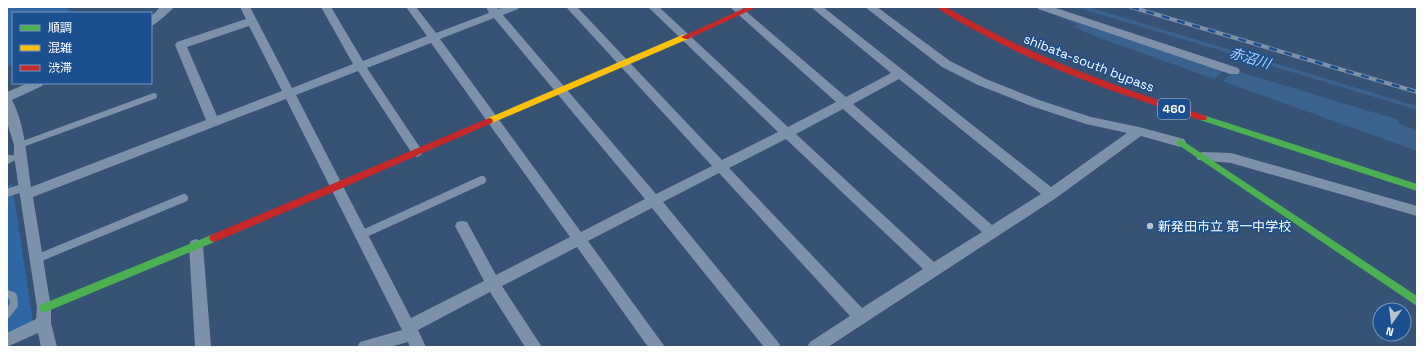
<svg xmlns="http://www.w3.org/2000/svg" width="1424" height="354" viewBox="0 0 1424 354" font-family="'Space Grotesk','Noto Sans JP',sans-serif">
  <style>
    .green { fill: #2f66a5 }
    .water { fill: #3b618d }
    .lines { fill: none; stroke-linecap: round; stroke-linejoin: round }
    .stream { stroke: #3b618d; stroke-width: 3.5 }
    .lane-far1 { stroke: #7d92a8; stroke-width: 6 }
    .lane { stroke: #7d92a8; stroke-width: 8 }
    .street { fill: #7d92a8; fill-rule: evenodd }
    .fast { fill: #4caf50; fill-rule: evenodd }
    .slow { fill: #ffc107; fill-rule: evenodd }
    .jam { fill: #c62828; fill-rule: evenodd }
    .rail-casing { stroke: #7e92a7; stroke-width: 4 }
    .rail { stroke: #1b4f8f; stroke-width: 2.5; stroke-dasharray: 8; stroke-linecap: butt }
    .poi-dot { fill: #b9c2ce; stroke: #1b4f8f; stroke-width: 1.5 }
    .labels { text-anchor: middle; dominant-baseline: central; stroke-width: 3; stroke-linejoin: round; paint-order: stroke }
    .shield { fill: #1b4f8f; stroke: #bbcadd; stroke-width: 1 }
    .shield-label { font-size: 12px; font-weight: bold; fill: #fff }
    .street-label { font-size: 13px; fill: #fff; stroke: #1b4f8f }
    .poi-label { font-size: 13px; fill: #fff; stroke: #1b4f8f; text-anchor: start }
    .water-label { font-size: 14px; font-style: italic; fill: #b5d3f5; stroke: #1b4f8f }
  </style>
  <rect width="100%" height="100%" fill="#365274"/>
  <path class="green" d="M7,7H64L74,13H13V64L7,67Z
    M12,184L33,322L7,334V186Z"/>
  <path class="water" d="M1056,14L1226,69L1214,79L1089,34L1074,27L1076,24L1057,16Z
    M1237,71L1399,120V124L1417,130V151L1222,81Z"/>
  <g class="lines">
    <path class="stream" d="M1082,7L1417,108"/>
    <path class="lane-far1" d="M20,145L154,96
      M7,160L20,156"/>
    <path class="lane" d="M7,160L9,159
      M7,193L25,187
      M361,235L482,180
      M36,259L184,198
      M7,294L13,296L14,305L7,314"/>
    <path class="street" d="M160,7H174C172,10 154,26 151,26V17Z
      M240,7H250L292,88L353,64L321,7H331L363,61L427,36L406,7H416L436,33L489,13L486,7H496L498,9L504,7H519L518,9L503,15L656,194L712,166L566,7H577L722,160L778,132L648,7H659L788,127L836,102L730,7H741L846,97L891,73L811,7H823L1051,187L1127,133L1086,124L1031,106L978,85L942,67L865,7H877L950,61L986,79L1039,100L1091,117L1139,127L1184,139L1186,142L1184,145L1180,147L1141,136L1056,198L828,347H807L810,342L850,316L719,173L663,202L778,342L781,347H764L652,208L588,241L665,347H648L577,247L502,286L542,347H525L490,292L418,330L426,347H410L408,342L390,347H357L360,342L402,330L286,99L33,197L51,308V323L57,347H41L38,333L7,347V333L36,319L37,308L14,156V145L7,122V92L28,83H44L42,86L12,100C25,124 27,160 31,187L206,120L175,45L177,42L246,19ZM494,18L645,199L581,232L440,39ZM249,26L282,91L217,116L187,47ZM431,43L570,237L496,275L467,222L462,221L457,222L455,226L484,281L411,318L296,95L358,71L413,155L417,157L421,155L423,152L367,68ZM899,79L1041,194L992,225L853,104ZM843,109L982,232L934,262L796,134ZM786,139L923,269L862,308L729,168Z
      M1037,7H1053L1238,68L1240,71L1238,74H1230L1038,9Z
      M1202,152L1231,153L1417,206V216L1231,163L1198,160L1196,157L1198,154Z
      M196,239L201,241L203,245L211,347H195L189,245L191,241Z"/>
    <path class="fast" d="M1203,115L1417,184V191L1200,120L1199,118L1200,116Z
      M1180,139L1417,296V306L1177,144L1176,142L1177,140Z
      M214,234L217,235L219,238L217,241L48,311L44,312L40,311L39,308L40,305Z"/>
    <path class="slow" d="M682,35H685L689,37L688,39L492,123L489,124L485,121L486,119Z"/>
    <path class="jam" d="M747,7H757L688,39H685L681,37Z
      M937,7H946C1030,56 1114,86 1206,116L1207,118L1206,120H1200C1125,96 1051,71 982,34C970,27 946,16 937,7Z
      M489,118L492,119L493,121L492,123L340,189L217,241L214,242L211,241L209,238L211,235Z"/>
    <defs>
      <path id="rail" d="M1131,7L1417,92"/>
    </defs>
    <use href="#rail" class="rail-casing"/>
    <use href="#rail" class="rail"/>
  </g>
  <circle class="poi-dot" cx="1150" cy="226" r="4"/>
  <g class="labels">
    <rect class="shield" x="1158" y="99" width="32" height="20" rx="3"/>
    <g class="shield-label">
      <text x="1174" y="109">460</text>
    </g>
    <g class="street-label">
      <text transform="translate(1089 63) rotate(21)">shibata-south bypass</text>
    </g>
    <g class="poi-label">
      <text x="1158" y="226">新発田市立 第一中学校</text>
    </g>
    <g class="water-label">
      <text transform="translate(1250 58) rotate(17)">赤沼川</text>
    </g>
  </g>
  <rect width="1424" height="354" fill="none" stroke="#ffffff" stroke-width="16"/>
  <rect x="12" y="12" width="140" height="72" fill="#1b4f8f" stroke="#7695bc"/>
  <rect x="20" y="25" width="20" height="6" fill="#4caf50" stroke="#7695bc"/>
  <text x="48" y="32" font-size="12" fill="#ffffff">順調</text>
  <rect x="20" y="45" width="20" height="6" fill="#ffc107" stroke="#7695bc"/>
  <text x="48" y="52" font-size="12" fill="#ffffff">混雑</text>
  <rect x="20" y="65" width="20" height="6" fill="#c62828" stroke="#7695bc"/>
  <text x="48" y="72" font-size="12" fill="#ffffff">渋滞</text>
  <g transform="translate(1392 322) rotate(194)"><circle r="19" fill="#1b4f8f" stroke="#7695bc"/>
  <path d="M0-3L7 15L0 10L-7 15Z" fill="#b9c2ce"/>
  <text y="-6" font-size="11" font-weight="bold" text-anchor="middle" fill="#ffffff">N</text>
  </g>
</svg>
